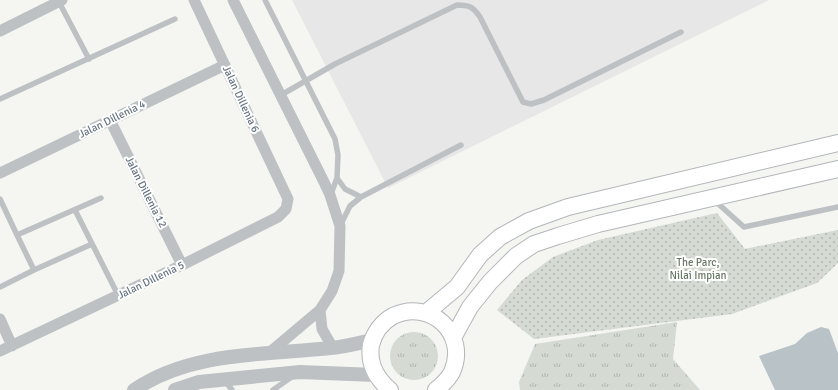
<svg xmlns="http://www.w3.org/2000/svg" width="838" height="390" viewBox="0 0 838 390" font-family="Signika,sans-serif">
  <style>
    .built { fill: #e6e7e6 }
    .grass { fill: url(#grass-tufts) }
    .park { fill: url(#park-dots) }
    .water { fill: #b8c2c7 }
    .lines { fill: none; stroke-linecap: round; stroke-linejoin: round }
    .secondary-casing { stroke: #b2b6ba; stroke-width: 18 }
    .service { stroke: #bdc1c4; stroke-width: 5.5 }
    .minor { stroke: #bdc1c4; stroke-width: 11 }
    .tertiary { stroke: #bdc1c4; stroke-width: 14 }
    .secondary { stroke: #fff; stroke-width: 16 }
    .labels { text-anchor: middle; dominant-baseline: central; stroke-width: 4; stroke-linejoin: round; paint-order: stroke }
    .street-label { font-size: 11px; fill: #677581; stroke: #fff }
    .park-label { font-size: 11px; fill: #697965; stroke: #fff }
  </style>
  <defs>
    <pattern id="grass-tufts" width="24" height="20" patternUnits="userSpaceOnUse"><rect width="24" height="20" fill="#d5dad2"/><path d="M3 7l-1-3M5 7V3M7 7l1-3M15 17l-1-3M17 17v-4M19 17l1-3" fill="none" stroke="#b1b5b0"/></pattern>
    <pattern id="park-dots" width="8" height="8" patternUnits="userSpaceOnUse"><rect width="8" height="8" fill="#d5dad2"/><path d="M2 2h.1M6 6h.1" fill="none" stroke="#b1b5b0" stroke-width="1.8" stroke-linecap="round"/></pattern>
  </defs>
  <rect width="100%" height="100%" fill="#f5f5f2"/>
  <path class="built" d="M292,0H769L388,188Z"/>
  <path class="grass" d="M677,322L673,359L700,390H520L519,382L535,344Z
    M390 356a24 24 0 1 1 48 0a24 24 0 1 1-48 0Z"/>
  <path class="park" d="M717,213L745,249L838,230V263L817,283L732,314L534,339L497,310L522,280L553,257L598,240Z"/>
  <path class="water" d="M821,327L829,329L838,353V390H775L759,356L795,344L807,333Z"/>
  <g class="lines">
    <defs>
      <path id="secondary" d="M426,313L457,287L480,255L500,237L529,221L568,207L838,143
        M453,338L470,307L490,282L516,256L534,244L558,236L598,224L838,169
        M390,390C376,378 368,364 371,345C374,333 382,322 393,316C430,298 469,334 452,372C448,380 442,385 436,390"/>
    </defs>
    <use href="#secondary" class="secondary-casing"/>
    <path class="service" d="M265,0L335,139L338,155L337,178L331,194
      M59,2L89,59
      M281,95L335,64L457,5C470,5 473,7 480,17L523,102L531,104L544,100L681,32
      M0,99L175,19
      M337,178L345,189L361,197
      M0,199L17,235L101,198
      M714,200L744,227L838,207
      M75,210L118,295
      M341,224L350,206L361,197L461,145
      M34,270L92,244
      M0,287L34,270L17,235
      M225,381L232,390
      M273,390L293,376"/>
    <path class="minor" d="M233,0L324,182L330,195L340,226L339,271L332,291L320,310L269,353
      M0,31L62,0
      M110,120L182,265
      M0,173L225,65
      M320,310L322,329L333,348
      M0,319L12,346
      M0,351L182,265L278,217L286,209L288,199L194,0"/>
    <path class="tertiary" d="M134,390C191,351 265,355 331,348C345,347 359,343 372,340
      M175,390L199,382L300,372L375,375"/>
    <use href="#secondary" class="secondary"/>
  </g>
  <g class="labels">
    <g class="street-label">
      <text transform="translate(241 99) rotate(65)">Jalan Dillenia 6</text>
      <text transform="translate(112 119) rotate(-26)">Jalan Dillenia 4</text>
      <text transform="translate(146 192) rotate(63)">Jalan Dillenia 12</text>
      <text transform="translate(151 280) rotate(-26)">Jalan Dillenia 5</text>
    </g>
    <g class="park-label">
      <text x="698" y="262">The Parc,<tspan x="698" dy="13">Nilai Impian</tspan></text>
    </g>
  </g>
</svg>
